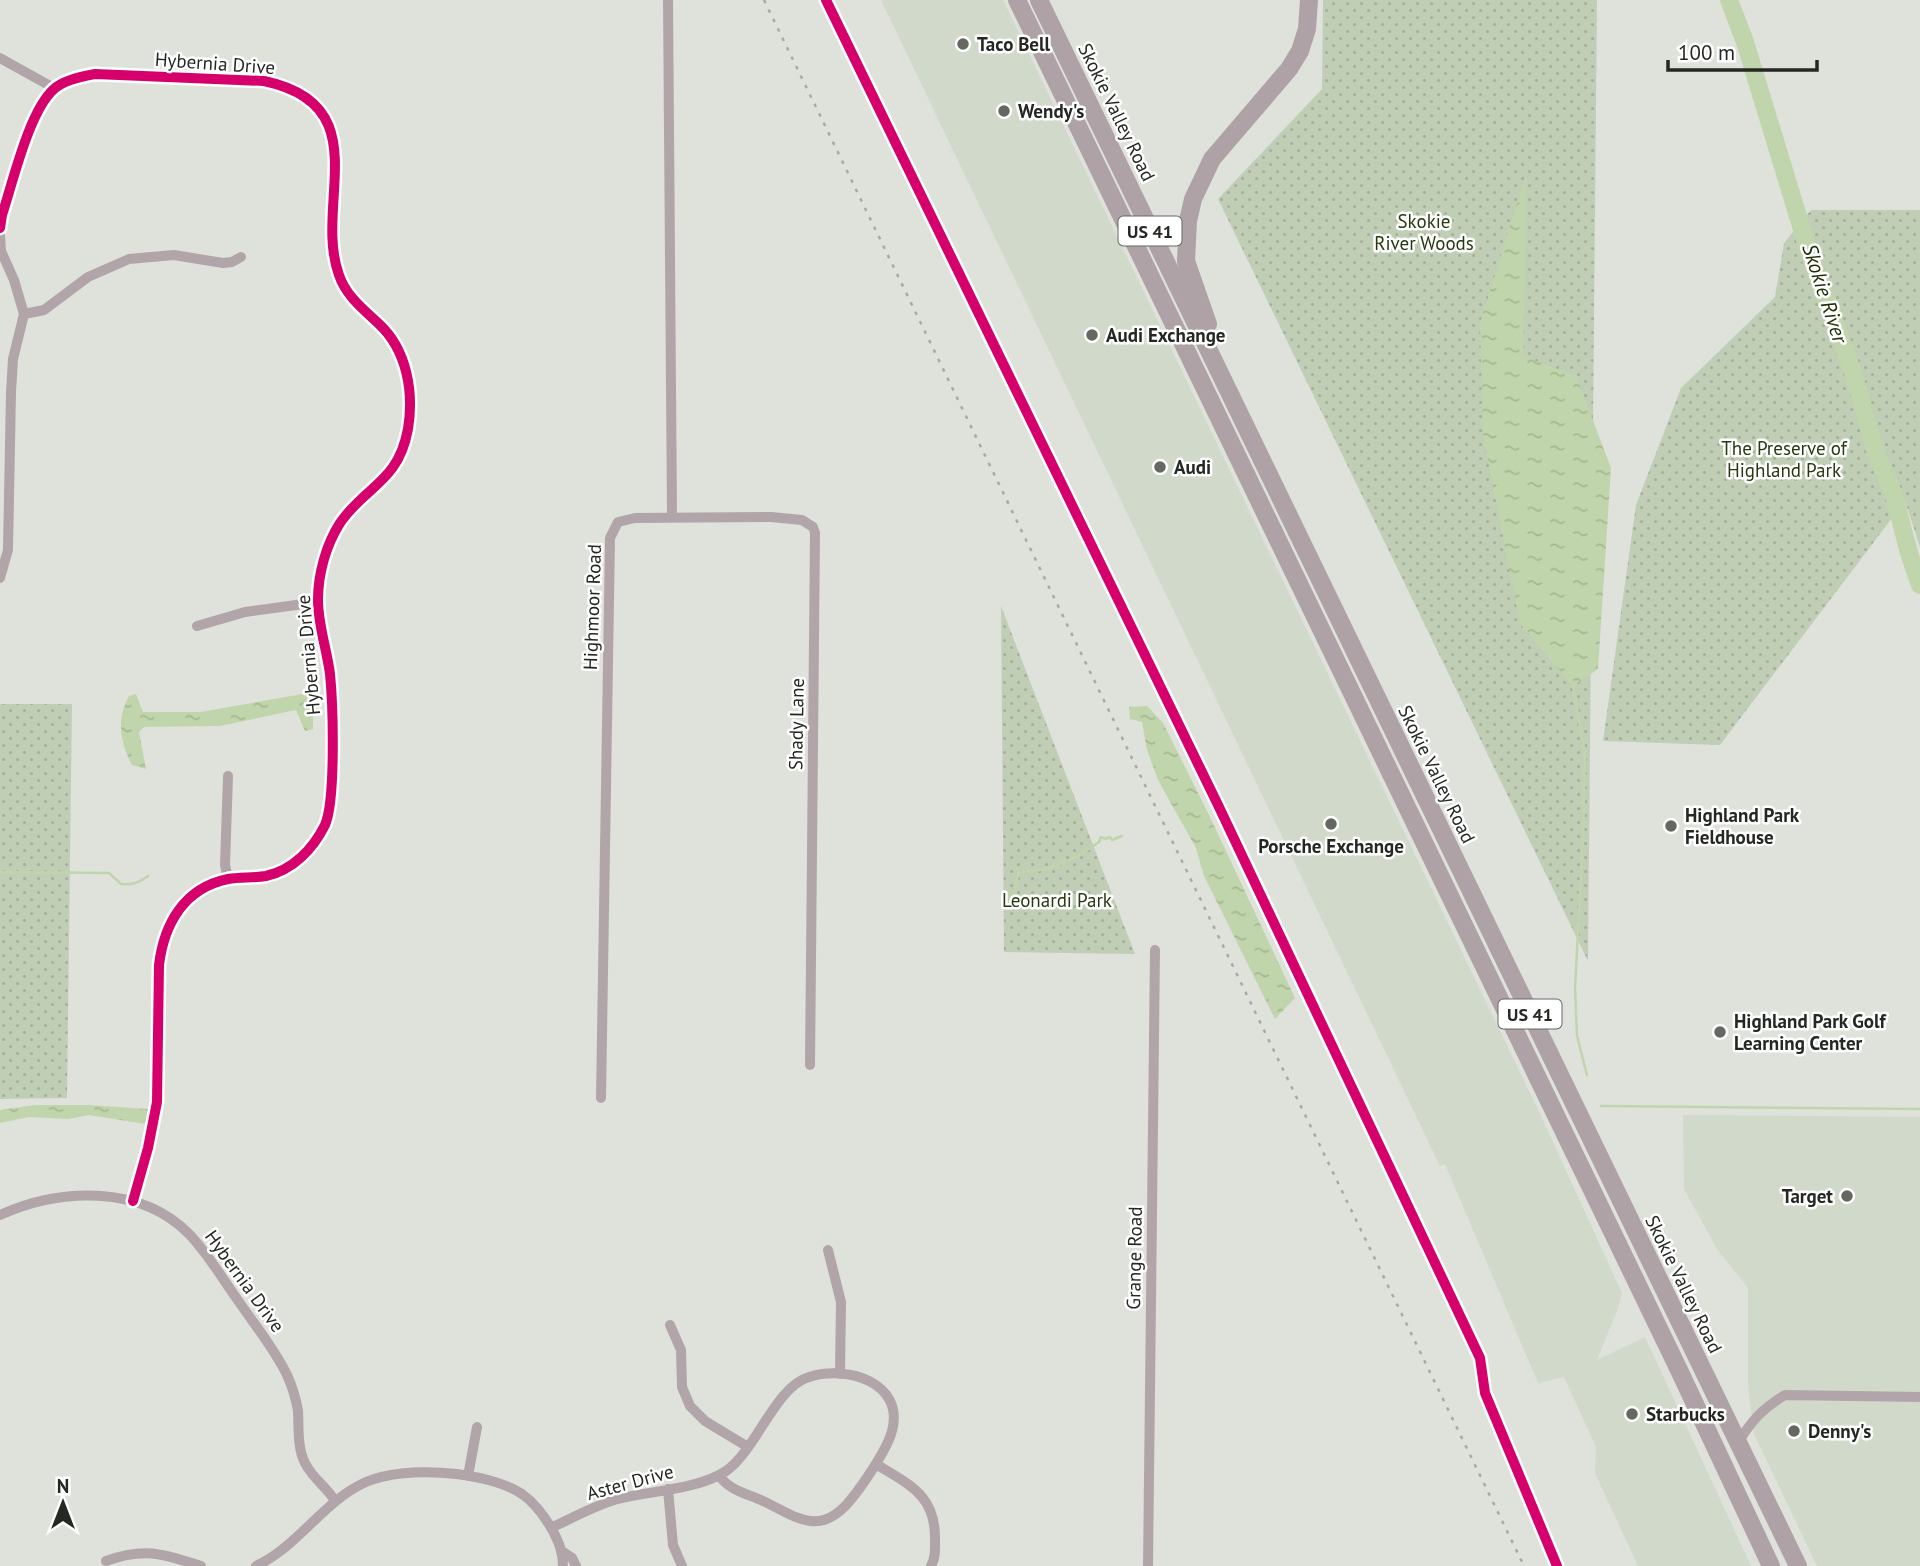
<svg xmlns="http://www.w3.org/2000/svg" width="1920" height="1566" viewBox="0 0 1920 1566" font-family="'PT Sans',sans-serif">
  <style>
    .built { fill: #d1d9ca }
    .park { fill: url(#park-dots) }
    .water { fill: url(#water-ripples) }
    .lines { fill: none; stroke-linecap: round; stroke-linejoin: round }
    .stream { stroke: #c0d5ab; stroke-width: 2.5 }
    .river { stroke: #c0d5ab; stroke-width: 18 }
    .minor { stroke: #b2a5aa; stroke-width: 10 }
    .trunk { stroke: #aea2a6; stroke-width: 18 }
    .rail { stroke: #ada7a7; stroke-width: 2.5; stroke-dasharray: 3.5 7; stroke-linecap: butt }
    .cycleway-casing { stroke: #fff; stroke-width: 15 }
    .cycleway { stroke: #d6006c; stroke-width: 10 }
    .poi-dot { fill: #656862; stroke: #fff; stroke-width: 2.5 }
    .labels { text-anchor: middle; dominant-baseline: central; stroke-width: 5; stroke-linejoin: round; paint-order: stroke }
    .shield { fill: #fff; stroke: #666864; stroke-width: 2 }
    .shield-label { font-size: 18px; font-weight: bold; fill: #242722 }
    .poi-label { font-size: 19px; font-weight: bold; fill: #242722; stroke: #fff; text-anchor: start }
    .street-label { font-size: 19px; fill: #242722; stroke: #fff }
    .park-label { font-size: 19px; fill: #263910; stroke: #fff }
    .water-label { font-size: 21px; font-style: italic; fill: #1d2f06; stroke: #fff }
  </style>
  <defs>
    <pattern id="park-dots" width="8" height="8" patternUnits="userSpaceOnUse" patternTransform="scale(1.75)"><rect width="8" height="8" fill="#c1ceb6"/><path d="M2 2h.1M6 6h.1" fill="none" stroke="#a6b19c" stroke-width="1.8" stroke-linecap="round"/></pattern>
    <pattern id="water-ripples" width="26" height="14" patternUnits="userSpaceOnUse" patternTransform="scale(1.75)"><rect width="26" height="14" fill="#c0d5ab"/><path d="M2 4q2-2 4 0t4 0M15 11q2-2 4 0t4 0" fill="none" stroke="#a5b793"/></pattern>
  </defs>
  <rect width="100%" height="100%" fill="#dee2da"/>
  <path class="built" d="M881,0H1003L1542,1118L1622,1293L1618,1308L1597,1360L1645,1337L1751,1566H1638L1595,1473L1596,1447L1564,1377L1538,1383L1445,1164L1440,1166Z
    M1683,1115L1920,1117V1566H1817L1754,1434L1748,1387V1288L1717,1249L1684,1189Z"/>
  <path class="park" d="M1323,0H1597L1588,961L1218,199L1322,89Z
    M1811,210H1920V547L1905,501L1720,745L1603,741L1636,505L1681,388L1775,297L1784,243Z
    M1001,606L1135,954L1004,952Z
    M0,704H72L67,1098L0,1099Z"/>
  <path class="water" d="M1527,172L1523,356L1576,376L1611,468L1598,669L1573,686L1520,624L1483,434L1480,323Z
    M308,693L313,702V729L305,731L296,710L220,726L144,727L139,732L146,769L132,765C120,742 116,719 129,696L136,694L143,712H201Z
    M1147,706L1163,723L1209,815L1295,998L1275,1019L1204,876L1196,848L1158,780L1147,750L1142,722L1130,719L1129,707Z
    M35,1105H88L148,1109L146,1124L89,1115L68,1119L29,1117L0,1123V1110Z"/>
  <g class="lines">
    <path class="stream" d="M1573,686L1585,754L1583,838L1575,988L1577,1036L1587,1075
      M0,872L109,873L121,884C133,885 138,883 148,876
      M1004,897L1013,895L1019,872C1051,872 1074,860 1099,842L1101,837L1105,839L1110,837L1112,840L1122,836
      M1601,1106L1920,1109"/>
    <path class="river" d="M1729,0L1745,42L1811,259L1854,375L1876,453L1894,495L1909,553L1920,585"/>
    <path class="minor" d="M668,0L672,516
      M0,58L54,88
      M0,228L2,215C13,182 29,111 54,89C64,80 83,76 95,74L264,81C379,105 313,204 339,275C346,296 363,309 379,324C407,350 414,392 408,429C398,483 366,485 340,523C326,545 318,574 318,600C318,625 327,650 330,674C333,704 336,800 325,825C313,849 293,870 266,876C253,878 240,877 228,879C184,888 164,924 159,965L157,1102L148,1148L133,1201
      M0,236L1,251L14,280L24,314L13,359L11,392L8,550L0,578
      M24,314L44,310L88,277L129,259L174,255L223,263L232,262L241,257
      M197,626L245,612L318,602
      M228,879L225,865L228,776
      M601,1098L610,538L618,522L635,518L771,517L802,520L813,527L815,533L810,1065
      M0,1215C59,1188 141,1184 190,1235C208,1254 222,1278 237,1299C254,1324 274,1348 287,1375C292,1386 296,1399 298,1411C299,1428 297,1447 305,1463C312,1478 327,1487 335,1501
      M828,1250L841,1302L840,1374
      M670,1325L681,1350L682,1387L690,1406L705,1421L748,1447
      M1738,1443C1751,1421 1763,1408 1785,1395L1920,1397
      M876,1464C909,1485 935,1494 935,1538C935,1548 936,1557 931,1566
      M468,1476L477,1427
      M668,1489L673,1545L682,1566
      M551,1528C572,1518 592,1507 614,1500C647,1491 698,1490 726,1471C757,1449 775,1387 809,1377C846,1365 905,1382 892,1431C887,1450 861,1488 848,1503C818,1537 795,1516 763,1501C748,1494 728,1490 719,1475
      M563,1552L572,1558L576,1566
      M106,1561C145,1547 163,1554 201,1566
      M256,1566C299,1546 323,1501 366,1482C404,1465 487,1471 522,1494C535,1503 545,1517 553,1531C559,1543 563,1552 563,1566
      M1148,1566L1155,950"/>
    <path class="trunk" d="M1017,0L1679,1370L1771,1566
      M1039,0L1798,1566
      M1208,324L1186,261L1188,221L1193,199L1212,159L1289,69L1300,51L1307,29L1309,0"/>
    <path class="rail" d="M764,0L1524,1566"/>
    <defs>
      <path id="cycleway" d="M826,0L1219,807L1480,1358L1485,1393L1557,1566
        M0,228L2,215C13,182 29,111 54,89C64,80 83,76 95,74L264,81C379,105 313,204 339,275C346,296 363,309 379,324C407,350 414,392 408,429C398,483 366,485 340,523C326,545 318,574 318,600C318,625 327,650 330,674C333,704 336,800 325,825C313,849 293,870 266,876C253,878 240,877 228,879C184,888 164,924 159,965L157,1102L148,1148L133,1201"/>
    </defs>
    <use href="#cycleway" class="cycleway-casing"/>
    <use href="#cycleway" class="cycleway"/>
  </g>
  <g class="poi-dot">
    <circle cx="963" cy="44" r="7"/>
    <circle cx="1004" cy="111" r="7"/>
    <circle cx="1092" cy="335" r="7"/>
    <circle cx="1160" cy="467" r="7"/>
    <circle cx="1331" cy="824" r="7"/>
    <circle cx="1671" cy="826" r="7"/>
    <circle cx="1720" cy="1032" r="7"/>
    <circle cx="1847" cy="1196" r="7"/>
    <circle cx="1632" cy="1414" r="7"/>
    <circle cx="1794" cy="1431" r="7"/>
  </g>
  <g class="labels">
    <g class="shield">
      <rect x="1118.5" y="216.5" width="63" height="29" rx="5"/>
      <rect x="1498.5" y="999.5" width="63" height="29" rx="5"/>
    </g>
    <g class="shield-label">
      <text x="1150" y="231">US 41</text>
      <text x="1530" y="1014">US 41</text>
    </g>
    <g class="poi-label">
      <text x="977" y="44">Taco Bell</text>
      <text x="1018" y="111">Wendy's</text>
      <text x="1106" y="335">Audi Exchange</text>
      <text x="1174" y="467">Audi</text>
      <text x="1685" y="815">Highland Park<tspan x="1685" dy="22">Fieldhouse</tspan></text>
      <text x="1331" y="846" text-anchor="middle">Porsche Exchange</text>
      <text x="1734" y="1021">Highland Park Golf<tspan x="1734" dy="22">Learning Center</tspan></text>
      <text x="1833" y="1196" text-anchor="end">Target</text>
      <text x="1646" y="1414">Starbucks</text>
      <text x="1808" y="1431">Denny's</text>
    </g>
    <g class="street-label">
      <text transform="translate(215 63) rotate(4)">Hybernia Drive</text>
      <text transform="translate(1117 112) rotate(64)">Skokie Valley Road</text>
      <text transform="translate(592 607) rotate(-88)">Highmoor Road</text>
      <text transform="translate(308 655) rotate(-95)">Hybernia Drive</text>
      <text transform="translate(796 724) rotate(-89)">Shady Lane</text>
      <text transform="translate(1437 774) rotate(64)">Skokie Valley Road</text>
      <text transform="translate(1134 1258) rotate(-89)">Grange Road</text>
      <text transform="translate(245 1281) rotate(54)">Hybernia Drive</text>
      <text transform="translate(1684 1284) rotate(64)">Skokie Valley Road</text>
      <text transform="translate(630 1482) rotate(-15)">Aster Drive</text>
    </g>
    <g class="park-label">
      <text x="1424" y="221">Skokie<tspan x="1424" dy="22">River Woods</tspan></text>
      <text x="1784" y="448">The Preserve of<tspan x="1784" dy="22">Highland Park</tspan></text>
      <text x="1057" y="900">Leonardi Park</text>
    </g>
    <g class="water-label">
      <text transform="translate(1825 293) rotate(72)">Skokie River</text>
    </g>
  </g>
  <g transform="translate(63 1503)" stroke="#ffffff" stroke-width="5" paint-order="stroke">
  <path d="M0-5L12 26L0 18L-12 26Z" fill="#242722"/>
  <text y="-10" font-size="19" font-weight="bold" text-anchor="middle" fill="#242722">N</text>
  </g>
  <path d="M1668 60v10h149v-10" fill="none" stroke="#242722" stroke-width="3.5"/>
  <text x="1678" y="60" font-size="21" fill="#242722" stroke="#ffffff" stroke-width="5" paint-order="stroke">100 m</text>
</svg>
